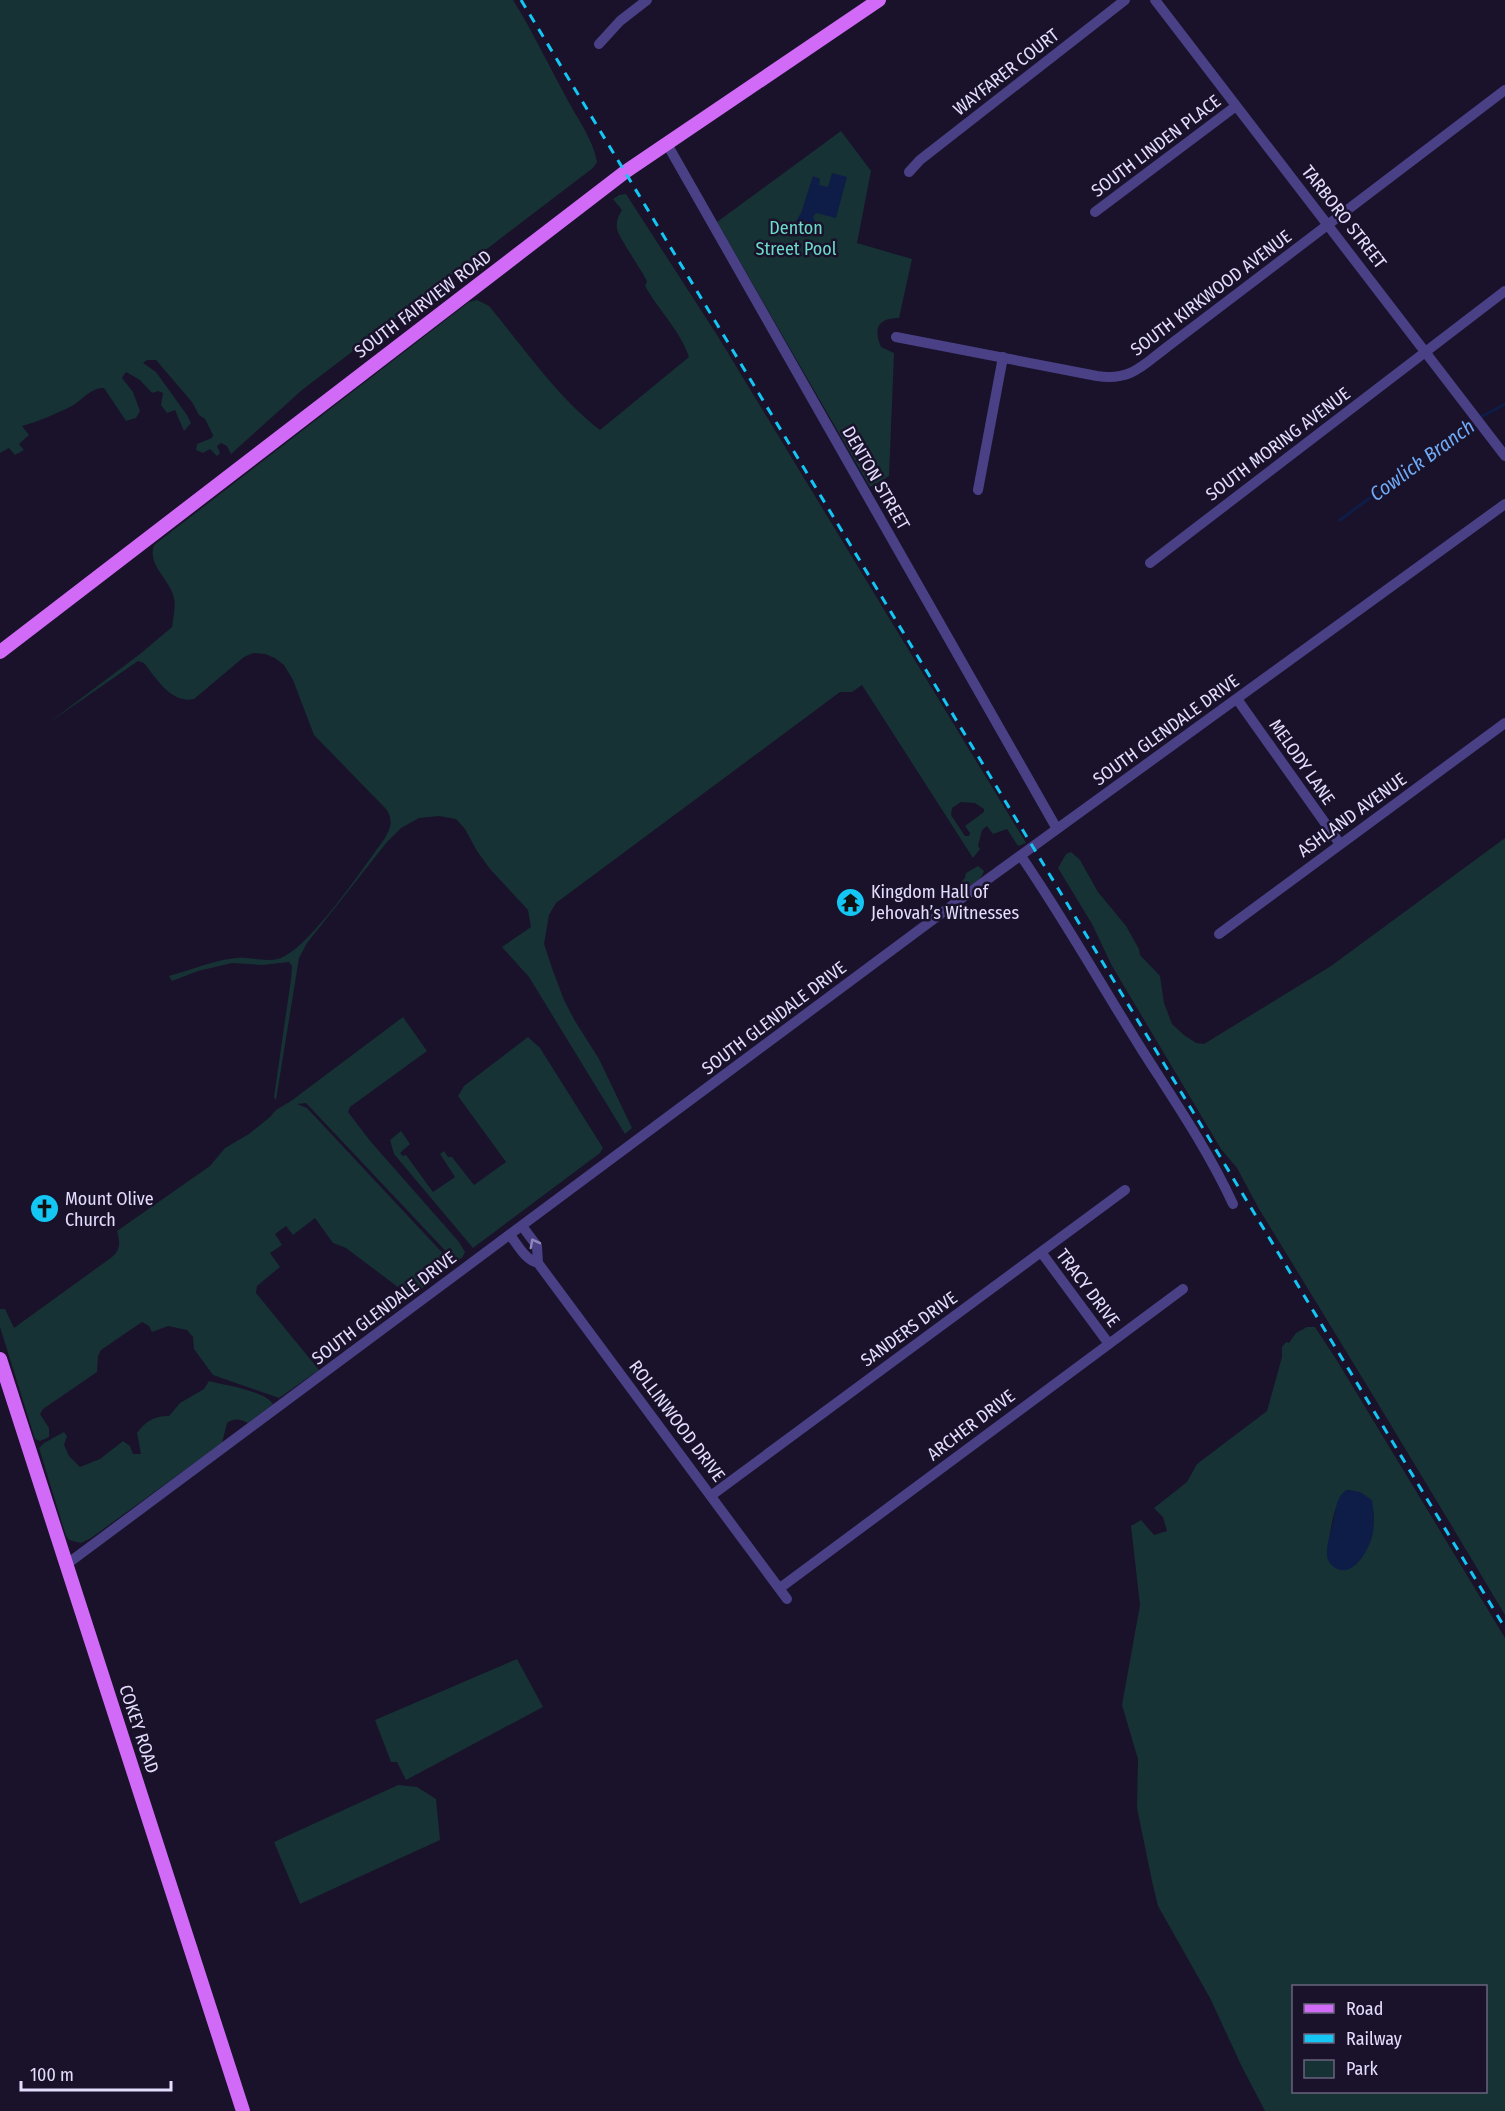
<svg xmlns="http://www.w3.org/2000/svg" width="1505" height="2111" viewBox="0 0 1505 2111" font-family="'Fira Sans Condensed',sans-serif">
  <style>
    .green { fill: #163234; fill-rule: evenodd }
    .water { fill: #0e1d47 }
    .lines { fill: none; stroke-linecap: round; stroke-linejoin: round }
    .stream { stroke: #0e1d47; stroke-width: 3 }
    .minor { stroke: #4a4086; stroke-width: 10 }
    .major { stroke: #d16af7; stroke-width: 14 }
    .rail { stroke: #13c6f3; stroke-width: 3; stroke-dasharray: 9 8; stroke-linecap: butt }
    .oneway { stroke: #8f87bc }
    .labels { text-anchor: middle; dominant-baseline: central; stroke-width: 5; stroke-linejoin: round; paint-order: stroke }
    .street-label { font-size: 18px; fill: #e4ddfd; stroke: #19122a }
    .park-label { font-size: 18px; fill: #6bdbca; stroke: #19122a }
    .poi-label { font-size: 18px; fill: #e4ddfd; stroke: #19122a; text-anchor: start }
    .water-label { font-size: 20px; font-style: italic; fill: #70abf8; stroke: #19122a }
  </style>
  <rect width="100%" height="100%" fill="#19122a"/>
  <path class="green" d="M0,0H513C533,32 549,66 567,99C578,120 593,139 597,162L593,168L302,390L231,454L227,446L221,443L217,446L220,453L217,456L210,449L203,453L196,450L197,444L212,438L213,435L205,419L199,415L192,402L156,360H147L143,363L156,372L187,415L191,423L184,431L175,410L167,413L161,405L163,393L158,391L152,393L140,380L126,372L122,378L133,392L140,411L136,418L126,421L104,388C92,387 82,400 72,406C55,414 40,421 22,426L29,435L19,444L24,450L15,455L9,448L0,453Z
    M841,131L871,171L857,243L912,259L899,318C878,318 873,328 881,347L894,353L889,476L870,487L717,222Z
    M626,194L717,335L1026,843L1018,846L1007,829L993,834L987,826L982,830L978,846L980,849L973,858L862,685L852,692H840L556,903L549,915L544,944L552,968L564,1000L575,1021L599,1059L632,1128L625,1134L529,977L502,947L531,927L528,910L490,869L477,851L465,829L456,819L439,816L419,818L401,828L387,842L307,943L299,958L276,1100L274,1097L291,979L292,966L289,962L262,965L232,963L198,971L172,981L169,976C191,970 214,960 237,958C250,957 265,962 278,959C308,951 365,865 385,838C391,827 393,822 387,810L314,735L293,680L284,665L275,658L265,654L253,653L244,657L194,699C171,704 156,678 144,663L138,661L47,724L140,654L172,627C173,618 176,607 174,598C170,579 147,566 154,545L469,302L477,300L489,306C523,347 558,398 600,430L689,357C680,330 659,311 645,286L647,281C641,269 619,238 617,229C616,221 618,216 622,210L613,199L619,195ZM961,802L975,803L984,809V812L965,826L970,833L969,836H965L951,815L952,808Z
    M1505,838V1615C1424,1479 1342,1344 1259,1209L1237,1168L1221,1149L1112,966L1092,924L1058,868L1066,854L1071,852L1080,860L1098,892L1126,926L1139,949L1140,955L1160,976L1164,1003L1172,1024L1184,1035L1196,1043L1204,1044L1331,966Z
    M978,866L984,871C981,880 974,885 964,887L959,884L965,878L966,873Z
    M403,1017L427,1051L350,1107L348,1112L371,1142L459,1242L465,1252L462,1258L455,1261L306,1103L297,1104L307,1108L451,1262L448,1268L411,1297L346,1248L333,1243L315,1218L293,1235L286,1226L275,1234L282,1245L270,1253L280,1267L257,1286L256,1293L319,1370L279,1398L213,1375L194,1349L193,1337L187,1330L168,1326L152,1332L149,1326L142,1322L101,1350L98,1356L97,1372L43,1409L40,1414L49,1428V1437L40,1441L35,1439L0,1327V1309H5L14,1328L112,1257C121,1249 120,1242 117,1231L210,1166L225,1148L249,1134L270,1117L276,1110L291,1101Z
    M528,1037L540,1048L603,1148L600,1153L473,1248L394,1154L390,1140L401,1131L410,1144L400,1153L403,1156L406,1155L433,1192L455,1177L440,1154L444,1151L448,1157H452L474,1185L506,1162L458,1096L464,1086Z
    M1307,1327H1315L1336,1359L1505,1638V2111H1265L1242,2067L1210,1998L1158,1906L1152,1881L1137,1808L1138,1759L1122,1705L1140,1605L1131,1526L1141,1520L1154,1535L1167,1531L1163,1517L1154,1508L1187,1482L1197,1464L1267,1411L1282,1357V1347L1286,1342L1289,1343L1296,1333ZM1347,1490L1355,1491L1374,1513L1372,1536L1361,1559L1327,1554C1329,1539 1334,1497 1347,1490ZM1294,1986H1486V2092H1294Z
    M209,1381C224,1385 265,1391 273,1404L248,1423C240,1419 235,1418 227,1423L222,1443L91,1538L81,1543L69,1540L66,1536L39,1448L44,1443L64,1432L67,1436L64,1445L69,1456L80,1467L100,1459L123,1441L130,1446L133,1454H141L137,1433C146,1421 154,1416 169,1416L180,1403L204,1389Z
    M517,1659L543,1707L406,1780L397,1762H391L375,1720Z
    M398,1785L417,1787L436,1799L440,1840L300,1904L274,1842Z"/>
  <path class="water" d="M832,173L847,177L836,218L816,213L813,217L816,223L814,233L806,237L801,236L795,228L796,221L801,213L813,176L820,179L819,185L828,187Z
    M1347,1490L1360,1492L1372,1500C1374,1512 1375,1525 1372,1537C1368,1551 1352,1580 1334,1567C1330,1564 1327,1560 1327,1555C1326,1543 1332,1530 1334,1518C1336,1508 1337,1495 1347,1490Z"/>
  <g class="lines">
    <path class="stream" d="M1479,418L1505,404
      M1340,520L1474,421"/>
    <path class="minor" d="M1155,0L1505,456
      M599,44L620,21L647,0
      M667,144L1057,829
      M909,172L920,160L1125,0
      M1095,212L1236,106
      M896,337L1097,376C1131,381 1142,366 1167,347L1505,90
      M978,490L1003,357
      M1150,563L1505,291
      M1237,699L1340,844
      M1021,856C1064,919 1102,986 1142,1050C1174,1100 1208,1150 1233,1204
      M1219,934L1505,723
      M522,1226L537,1246L538,1263
      M510,1235C518,1245 525,1260 538,1263L787,1599
      M1041,1252L1109,1344
      M712,1495L1125,1190
      M67,1564L966,895L1505,504
      M780,1588L1183,1289"/>
    <path class="major" d="M0,652L625,172L879,0
      M0,1359L243,2111"/>
    <path class="rail" d="M521,0L1505,1628"/>
  </g>
  <defs><path id="oneway-chevron" d="M-2-3.5L2.5 0L-2 3.5" fill="none" stroke-width="1.6" stroke-linecap="round" stroke-linejoin="round" transform="scale(1.5)"/></defs>
  <use class="oneway" href="#oneway-chevron" transform="translate(534 1243) rotate(-118)"/>
  <defs>
    <symbol id="temple-disc" viewBox="-11 -11 22 22"><circle r="9.5" fill="#13c6f3" stroke="#19122a"/><path d="M0-6L5-2H3V0L6.5 2.5H4V6H1.5V3h-3V6H-4V2.5H-6.5L-3 0V-2H-5Z" fill="#111"/></symbol>
    <symbol id="church-disc" viewBox="-11 -11 22 22"><circle r="9.5" fill="#13c6f3" stroke="#19122a"/><path d="M-1.2-6h2.4v3.5h3.3v2.4h-3.3V6h-2.4V-.1h-3.3v-2.4h3.3Z" fill="#111"/></symbol>
  </defs>
  <g fill-rule="evenodd">
    <use href="#temple-disc" x="834" y="886" width="33" height="33"/>
    <use href="#church-disc" x="28" y="1192" width="33" height="33"/>
  </g>
  <g class="labels">
    <g class="street-label">
      <text transform="translate(1006 72) rotate(-38)">WAYFARER COURT</text>
      <text transform="translate(1156 146) rotate(-37)">SOUTH LINDEN PLACE</text>
      <text transform="translate(1344 217) rotate(52)">TARBORO STREET</text>
      <text transform="translate(1211 293) rotate(-37)">SOUTH KIRKWOOD AVENUE</text>
      <text transform="translate(423 304) rotate(-37)">SOUTH FAIRVIEW ROAD</text>
      <text transform="translate(1278 444) rotate(-37)">SOUTH MORING AVENUE</text>
      <text transform="translate(876 478) rotate(60)">DENTON STREET</text>
      <text transform="translate(1166 730) rotate(-36)">SOUTH GLENDALE DRIVE</text>
      <text transform="translate(1302 762) rotate(55)">MELODY LANE</text>
      <text transform="translate(1352 815) rotate(-36)">ASHLAND AVENUE</text>
      <text transform="translate(774 1018) rotate(-37)">SOUTH GLENDALE DRIVE</text>
      <text transform="translate(1088 1288) rotate(53)">TRACY DRIVE</text>
      <text transform="translate(384 1308) rotate(-37)">SOUTH GLENDALE DRIVE</text>
      <text transform="translate(909 1329) rotate(-36)">SANDERS DRIVE</text>
      <text transform="translate(677 1421) rotate(53)">ROLLINWOOD DRIVE</text>
      <text transform="translate(971 1425) rotate(-37)">ARCHER DRIVE</text>
      <text transform="translate(139 1729) rotate(72)">COKEY ROAD</text>
    </g>
    <g class="park-label">
      <text x="796" y="228">Denton<tspan x="796" dy="21">Street Pool</tspan></text>
    </g>
    <g class="poi-label">
      <text x="871" y="892">Kingdom Hall of<tspan x="871" dy="21">Jehovah’s Witnesses</tspan></text>
      <text x="65" y="1199">Mount Olive<tspan x="65" dy="21">Church</tspan></text>
    </g>
    <g class="water-label">
      <text transform="translate(1422 460) rotate(-36)">Cowlick Branch</text>
    </g>
  </g>
  <rect x="1292" y="1985" width="195" height="108" fill="#19122a" stroke="#6a637e" stroke-width="1.5"/>
  <rect x="1304" y="2004" width="30" height="9" fill="#d16af7" stroke="#6a637e" stroke-width="1.5"/>
  <text x="1346" y="2015" font-size="18" fill="#e4ddfd">Road</text>
  <rect x="1304" y="2034" width="30" height="9" fill="#13c6f3" stroke="#6a637e" stroke-width="1.5"/>
  <text x="1346" y="2045" font-size="18" fill="#e4ddfd">Railway</text>
  <rect x="1304" y="2060" width="30" height="18" fill="#163234" stroke="#6a637e" stroke-width="1.5"/>
  <text x="1346" y="2075" font-size="18" fill="#e4ddfd">Park</text>
  <path d="M21 2081v9h150v-9" fill="none" stroke="#e4ddfd" stroke-width="3"/>
  <text x="30" y="2081" font-size="18" fill="#e4ddfd" stroke="#19122a" stroke-width="4.5" paint-order="stroke">100 m</text>
</svg>
